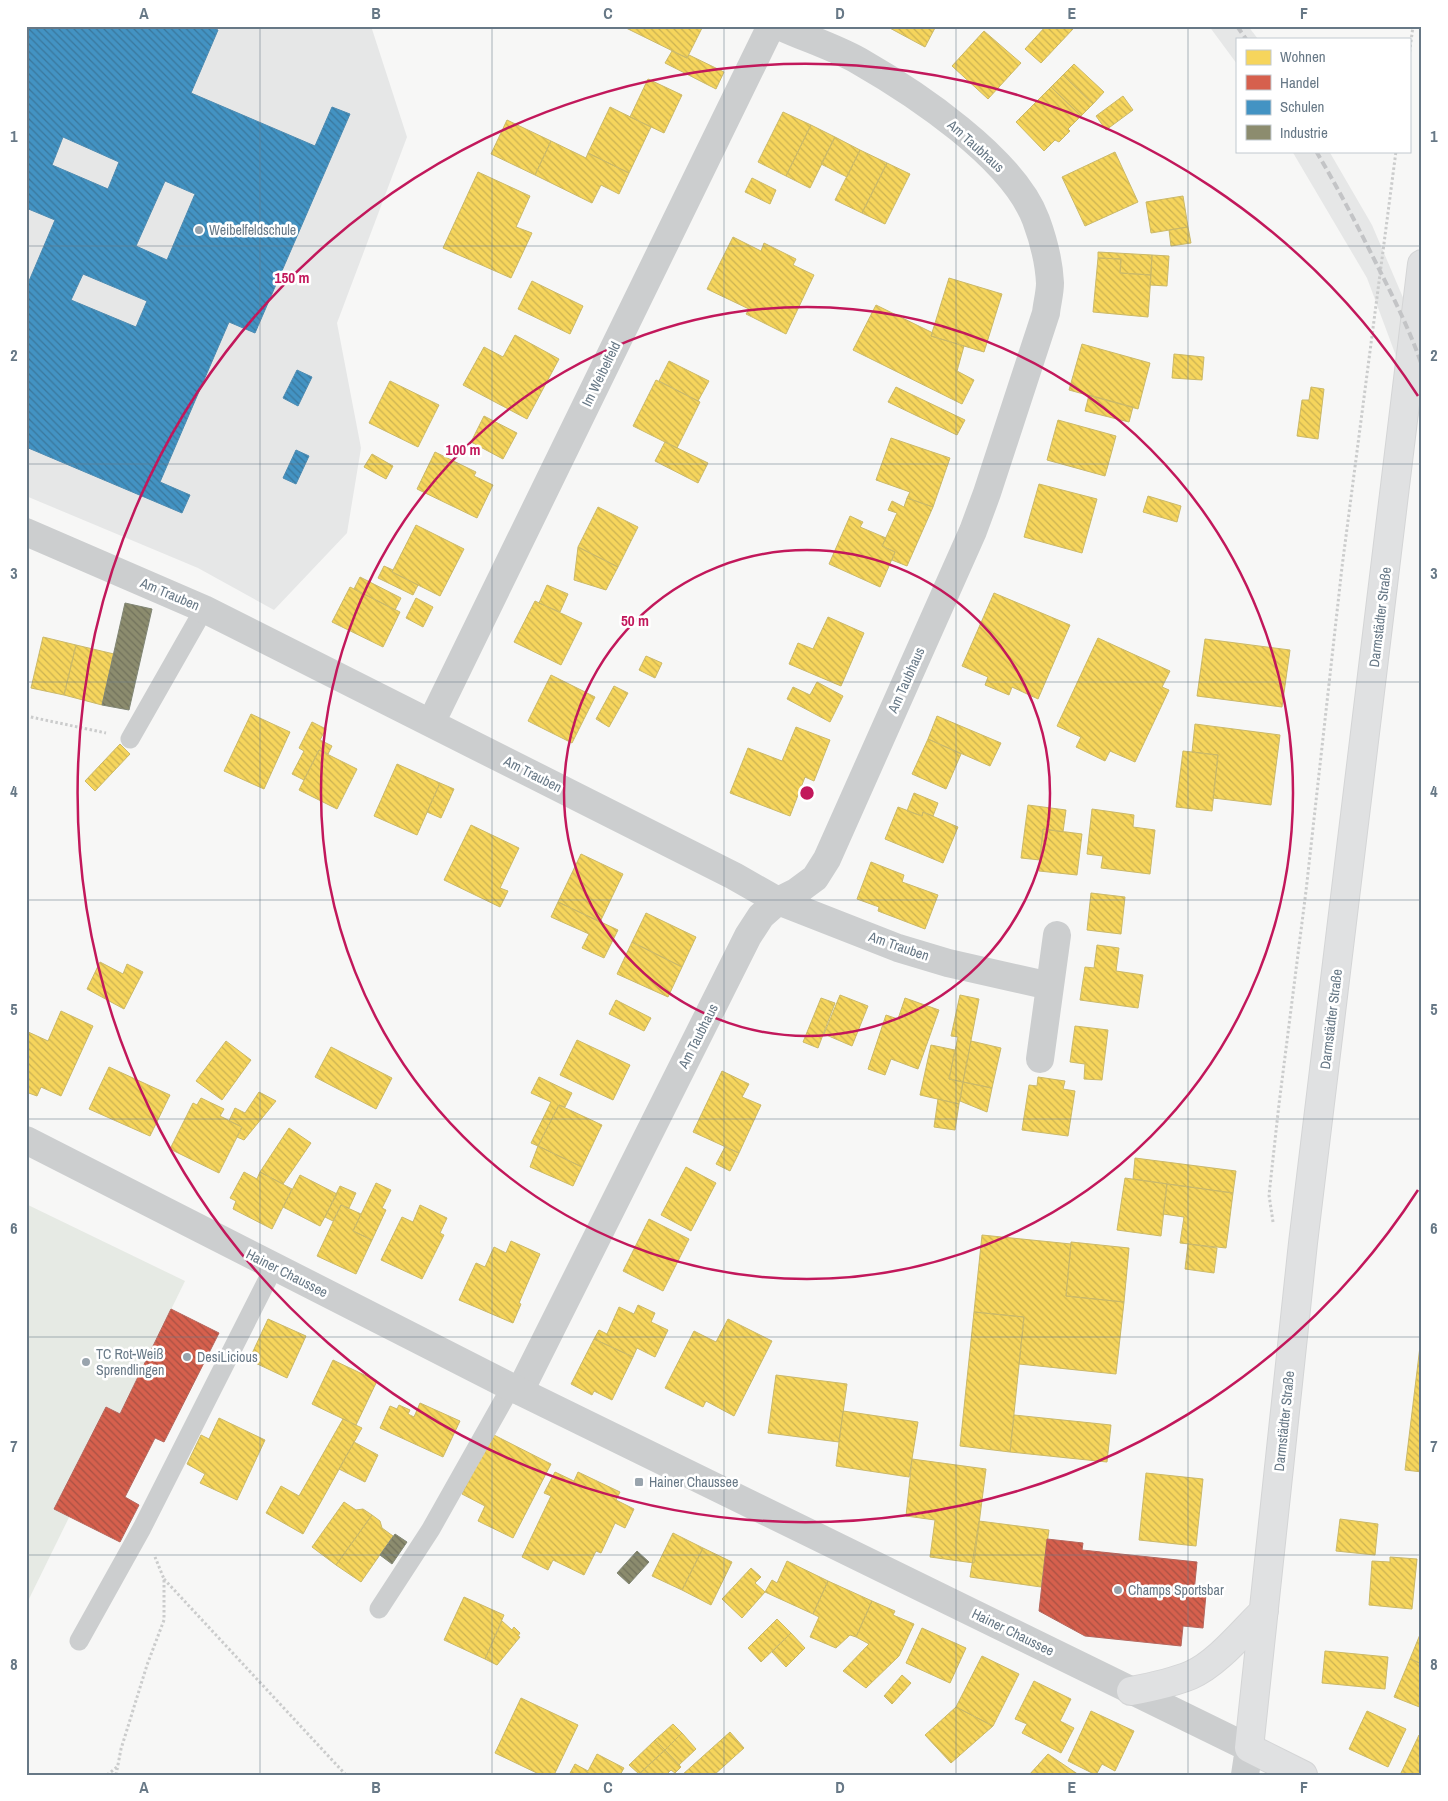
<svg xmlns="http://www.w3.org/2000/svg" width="1448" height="1801" viewBox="0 0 1448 1801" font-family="'Archivo Narrow',sans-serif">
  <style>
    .built { fill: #e6e7e7 }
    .garden { fill: #e6eae4 }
    .homes { fill: url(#homes-back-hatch); stroke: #cbb969 }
    .shops { fill: url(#shops-back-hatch); stroke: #b5675e }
    .schools { fill: url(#schools-back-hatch); stroke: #4e8bb1; fill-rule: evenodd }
    .industry { fill: url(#industry-back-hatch); stroke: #818675 }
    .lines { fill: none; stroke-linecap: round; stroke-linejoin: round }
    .secondary-casing { stroke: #d4d5d6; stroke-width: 30 }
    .path { stroke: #cbcccc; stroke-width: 3; stroke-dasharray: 2.5 2.5; stroke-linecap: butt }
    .service { stroke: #cccecf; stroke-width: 19 }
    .minor { stroke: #cccecf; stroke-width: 28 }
    .tertiary { stroke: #cccecf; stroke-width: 28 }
    .secondary { stroke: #e0e1e2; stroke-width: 28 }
    .rail { stroke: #c3c4c6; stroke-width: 4; stroke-dasharray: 8 4; stroke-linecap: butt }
    .grid { fill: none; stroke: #677886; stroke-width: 1; stroke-opacity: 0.55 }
    .ring { fill: none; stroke: #c2185b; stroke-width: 2.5 }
    .poi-dot { fill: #99a4ad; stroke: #fff; stroke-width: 2 }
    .labels { text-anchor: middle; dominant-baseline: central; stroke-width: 5; stroke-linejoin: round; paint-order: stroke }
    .street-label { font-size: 14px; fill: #677886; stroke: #fff }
    .poi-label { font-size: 14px; fill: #677886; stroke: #fff; text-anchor: start }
    .centre { fill: #c2185b; stroke: #fff; stroke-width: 2.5 }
    .ring-label { font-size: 15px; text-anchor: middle; font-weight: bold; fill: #c2185b; stroke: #fff; stroke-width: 5; stroke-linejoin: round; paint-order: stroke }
    .neatline { fill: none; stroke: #677886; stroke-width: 2 }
    .grid-label { font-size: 16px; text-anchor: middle; font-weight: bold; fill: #677886 }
  </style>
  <defs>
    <pattern id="homes-back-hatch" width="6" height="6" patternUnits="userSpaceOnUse" patternTransform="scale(1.25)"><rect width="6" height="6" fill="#f6d55c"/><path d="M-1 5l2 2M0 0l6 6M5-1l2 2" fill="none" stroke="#cbb252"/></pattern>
    <pattern id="shops-back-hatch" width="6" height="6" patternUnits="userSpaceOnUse" patternTransform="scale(1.25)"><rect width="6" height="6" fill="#d6604d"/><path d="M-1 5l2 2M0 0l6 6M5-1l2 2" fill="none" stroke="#a85144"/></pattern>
    <pattern id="schools-back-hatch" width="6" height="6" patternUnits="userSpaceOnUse" patternTransform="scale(1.25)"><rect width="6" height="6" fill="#4393c3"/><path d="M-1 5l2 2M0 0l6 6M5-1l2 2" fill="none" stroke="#3a779c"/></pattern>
    <pattern id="industry-back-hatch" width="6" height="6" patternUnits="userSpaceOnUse" patternTransform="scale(1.25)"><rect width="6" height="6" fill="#8c8c6e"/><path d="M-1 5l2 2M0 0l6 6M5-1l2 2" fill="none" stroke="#71725c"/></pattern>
  </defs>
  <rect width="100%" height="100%" fill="#f7f7f6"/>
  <path class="built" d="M26,26H371L407,137L337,323L361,448L347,533L274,610L198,568L26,496Z
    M1209,26H1248L1258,39H1237V64Z
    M1292,151H1329L1372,225L1422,342V426L1367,278Z"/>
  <path class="garden" d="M26,1204L185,1281L26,1605Z"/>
  <path class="homes" d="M622,26H703L687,58Z
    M886,26H936L925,47Z
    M1046,26H1070L1073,29L1041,63L1025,49Z
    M984,31L1021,63L988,99L952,66Z
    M672,51L687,58L689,55L724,72L716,89L665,63Z
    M1074,64L1104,92L1093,104L1063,75Z
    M1063,75L1093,104L1081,116L1051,87Z
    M648,79L682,95L664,133L630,117Z
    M1051,87L1081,116L1068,129L1070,131L1059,142L1055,140L1044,151L1016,122Z
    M1123,96L1133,110L1106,130L1096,116Z
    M610,107L651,127L629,173L588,153Z
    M783,112L811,125L786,176L758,162Z
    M507,120L551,141L535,175L491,154Z
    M811,125L835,137L810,188L786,176Z
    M835,137L860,150L847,177L821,164Z
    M551,141L586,158L588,153L629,173L619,194L601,185L592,203L535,175Z
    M860,150L887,163L862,213L835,200Z
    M1115,152L1138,202L1085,226L1062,177Z
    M887,163L910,174L885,224L862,213Z
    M478,172L530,196L516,227L532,233L511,278L443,248Z
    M752,178L776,190L770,204L745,192Z
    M1183,196L1188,227L1151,233L1146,202Z
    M1188,227L1191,243L1171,246L1169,230Z
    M733,237L761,251L764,243L796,259L793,265L814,275L786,334L746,314L749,309L707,289Z
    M1098,252L1152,255L1151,275L1120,273L1121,259L1098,258Z
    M1152,255L1169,256L1167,286L1150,285Z
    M1098,258L1121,259L1120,273L1151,275L1148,317L1093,312Z
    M949,278L1002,294L984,352L931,336Z
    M532,281L583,306L570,334L518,309Z
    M876,305L933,333L931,336L964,346L957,371L974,380L962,404L853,350Z
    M515,335L559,359L527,419L463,385L484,347L503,357Z
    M1082,344L1150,363L1138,409L1069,390Z
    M1174,354L1204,357L1202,380L1172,378Z
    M669,361L709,381L698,401L659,381Z
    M656,380L700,402L677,448L633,426Z
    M390,381L439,405L418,447L369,423Z
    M896,387L965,420L957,435L888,402Z
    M1311,387L1324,389L1318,439L1297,436L1302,400H1309Z
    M1089,395L1133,407L1129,422L1085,411Z
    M484,416L517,433L503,459L471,442Z
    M1058,420L1116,436L1105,476L1047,460Z
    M891,438L950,458L933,507L907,498L910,492L876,480Z
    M665,442L708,463L698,483L655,461Z
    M435,452L476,472L474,476L493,485L477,518L417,489Z
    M372,454L393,466L386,479L364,467Z
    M1039,484L1097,499L1082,553L1024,537Z
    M1148,496L1181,506L1177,522L1143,512Z
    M907,498L933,507L907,566L892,560L895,552L882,546L897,513L888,510L892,501L904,507Z
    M598,507L638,527L618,567L578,547Z
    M850,516L863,522L860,527L886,538L882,546L895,552L880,587L829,564Z
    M416,525L464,549L440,596L392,572Z
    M578,547L618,567L606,590L574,580Z
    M384,566L393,570L392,572L418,585L413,595L378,578Z
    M360,577L401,598L395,610L354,589Z
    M547,585L568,594L560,612L539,603Z
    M350,587L400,612L383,647L332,622Z
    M994,593L1070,625L1038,699L1012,687L1009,695L985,685L988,677L962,666Z
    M416,598L433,607L423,627L406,618Z
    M535,601L582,623L561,665L514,642Z
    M828,617L864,633L841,686L789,664L798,643L813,649Z
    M43,637L76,645L64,695L31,688Z
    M1098,638L1170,671L1162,687L1169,690L1135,762L1110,751L1105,761L1076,747L1081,737L1057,726Z
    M1205,639L1290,650L1282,707L1197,696Z
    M76,645L114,654L102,705L64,695Z
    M646,656L662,663L655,678L639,670Z
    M551,675L595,697L572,743L528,721Z
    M817,682L843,696L830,722L787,699L793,687L810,695Z
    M614,686L628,693L609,727L596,719Z
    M251,714L290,732L264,789L224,771Z
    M937,716L1001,743L990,766L928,739Z
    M312,722L326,729L320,740L332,746L328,754L319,750L304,780L292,774L304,751L299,748Z
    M1195,724L1280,735L1271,805L1213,798L1218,755L1192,752Z
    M796,727L830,740L814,781L805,777L790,816L730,793L748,748L782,761Z
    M928,739L961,754L946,789L912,774Z
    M120,744L130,754L95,791L85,781Z
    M319,750L357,769L337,809L299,790Z
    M1183,751L1218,755L1212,811L1176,807Z
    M397,764L440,783L417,835L374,816Z
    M440,783L454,789L441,818L427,812Z
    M914,793L938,803L933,816L923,812L922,816L907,811Z
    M1028,805L1066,810L1063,832L1043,829L1040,860L1021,858Z
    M898,807L922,816L923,812L958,827L943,863L885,839Z
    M1092,809L1134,815L1133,827L1155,830L1150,874L1101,868L1103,856L1087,854Z
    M471,825L519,848L500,888L508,891L500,907L444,880Z
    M1043,829L1082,834L1077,875L1039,871Z
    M581,854L623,874L600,922L558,902Z
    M871,862L904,875L902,882L938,895L925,929L878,911L879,907L857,899Z
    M1091,893L1125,897L1121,934L1087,930Z
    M558,902L618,930L604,958L582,948L589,934L551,917Z
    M646,913L696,937L682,967L632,942Z
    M632,942L682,967L668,997L617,974Z
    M1097,945L1119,948L1116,971L1143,975L1138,1008L1080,1000L1085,967L1094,968Z
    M100,962L123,974L127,964L143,972L124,1009L87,989Z
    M840,995L868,1006L852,1046L824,1034Z
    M960,995L979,999L963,1082L949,1079L958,1037L951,1036Z
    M821,998L835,1003L818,1048L803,1042Z
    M905,998L939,1010L918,1069L891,1059L885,1075L868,1069L886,1015L898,1019Z
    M616,1000L651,1018L644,1031L609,1014Z
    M61,1011L93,1026L61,1096L41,1087L37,1096L26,1092V1085L29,1079L26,1078V1031L48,1041Z
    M1075,1026L1108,1030L1102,1080L1084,1079L1085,1064L1070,1062Z
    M577,1040L630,1065L613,1100L560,1075Z
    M226,1041L251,1060L222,1100L196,1081Z
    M971,1041L1001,1048L992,1088L963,1082Z
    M931,1045L955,1050L949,1079L963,1082L959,1104L920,1095Z
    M331,1047L392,1078L376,1109L315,1077Z
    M109,1067L170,1095L150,1136L89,1109Z
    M722,1071L749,1084L742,1097L761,1105L739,1153L693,1132Z
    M539,1077L572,1093L565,1107L559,1105L538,1146L531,1143L551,1102L531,1093Z
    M1038,1077L1065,1081L1063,1089L1075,1091L1068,1136L1022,1130L1029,1085L1037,1086Z
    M963,1082L992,1088L987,1112L960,1101Z
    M259,1092L276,1101L244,1140L237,1137L242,1127L229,1121L235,1108L245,1113Z
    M201,1098L224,1109L220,1116L242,1127L219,1173L170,1149L193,1103L197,1105Z
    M938,1099L959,1104L955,1130L934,1127Z
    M559,1105L602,1125L582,1167L538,1146Z
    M289,1128L311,1143L283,1184L260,1172Z
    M538,1146L582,1167L573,1186L530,1167Z
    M725,1147L739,1153L730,1171L716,1164Z
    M1135,1158L1236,1171L1233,1193L1133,1179Z
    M686,1167L716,1183L691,1231L661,1215Z
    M244,1172L257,1179L260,1172L292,1189L272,1229L233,1209L236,1201L230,1198Z
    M300,1175L337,1194L320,1226L283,1207Z
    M1125,1178L1167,1184L1161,1236L1117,1230Z
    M376,1183L391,1190L382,1208L386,1210L372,1240L353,1231Z
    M1167,1184L1233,1193L1226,1248L1180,1243L1184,1217L1163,1214Z
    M340,1186L356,1193L349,1208L341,1205L333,1221L325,1217Z
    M341,1205L361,1214L353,1231L372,1240L356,1274L317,1256Z
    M420,1205L447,1218L440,1233L444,1235L422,1279L381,1260L402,1217L413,1222Z
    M649,1219L689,1239L663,1291L623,1271Z
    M982,1235L1071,1244L1066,1296L1124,1302L1116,1374L1019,1364L1024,1317L974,1312Z
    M511,1241L540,1254L519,1303L521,1304L513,1323L459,1300L476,1263L485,1267L494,1247L506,1253Z
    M1071,1242L1129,1248L1124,1302L1066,1296Z
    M1188,1244L1217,1248L1214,1273L1185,1269Z
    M638,1305L655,1313L651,1322L668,1330L655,1357L637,1348L633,1357L594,1339L599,1330L607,1334L619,1307L634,1314Z
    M974,1312L1024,1317L1010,1452L960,1446Z
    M268,1319L306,1336L287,1378L249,1360Z
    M728,1319L772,1341L734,1416L706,1401L703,1407L665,1388L694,1331L716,1342Z
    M1422,1330V1472L1405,1470Z
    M594,1339L633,1357L612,1400L594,1391L592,1395L571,1384Z
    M333,1360L377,1381L356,1425L312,1404Z
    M776,1375L847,1384L839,1442L768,1433Z
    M420,1403L460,1421L443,1457L380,1428L390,1406L397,1409L399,1405L410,1410L408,1414L414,1417Z
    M843,1411L918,1422L909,1477L836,1466Z
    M1014,1415L1111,1425L1107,1462L1010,1452Z
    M219,1418L265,1440L237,1500L200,1483L205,1474L187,1464L201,1435L209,1439Z
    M343,1419L362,1428L303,1534L266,1513L281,1486L299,1496Z
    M492,1434L551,1464L513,1538L478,1521L485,1506L462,1494Z
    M354,1442L378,1455L365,1482L339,1469Z
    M912,1459L986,1469L974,1563L930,1557L935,1520L906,1516Z
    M555,1472L574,1481L578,1472L620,1492L616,1500L634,1509L625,1528L615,1523L601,1553L596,1551L584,1575L553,1560L548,1570L522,1557L551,1496L544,1493Z
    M1146,1473L1203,1479L1196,1546L1139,1540Z
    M344,1502L356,1510L363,1509L372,1515L336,1565L312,1547Z
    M372,1515L380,1521L382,1528L393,1536L361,1582L336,1565Z
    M1340,1519L1378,1524L1375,1555L1336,1551Z
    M979,1521L1049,1530L1041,1587L970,1577Z
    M673,1533L703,1548L682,1590L652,1576Z
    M703,1548L732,1562L711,1605L682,1590Z
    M1390,1557L1417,1559L1412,1609L1369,1605L1372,1561L1390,1562Z
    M787,1561L828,1581L813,1614L765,1592L772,1580L777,1583Z
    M751,1568L761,1577L755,1583L765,1592L742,1618L722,1599Z
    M828,1581L872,1601L856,1637L850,1635L836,1648L810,1637L819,1617L813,1614Z
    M464,1597L504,1615L485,1659L444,1640Z
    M872,1601L895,1611L893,1615L914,1624L899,1656L866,1688L843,1671L869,1644L856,1637Z
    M777,1619L791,1633L761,1662L748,1648Z
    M502,1621L512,1630L514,1627L520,1633L518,1636L520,1637L497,1665L485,1659Z
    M922,1628L966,1648L950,1683L906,1663Z
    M1421,1632L1422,1633V1664L1410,1659Z
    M791,1633L805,1648L786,1667L772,1652Z
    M1325,1651L1388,1657L1385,1689L1322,1683Z
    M982,1656L1019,1674L993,1726L956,1707Z
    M1410,1659L1422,1664V1708L1394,1697Z
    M902,1675L911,1683L892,1704L884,1696Z
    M1034,1681L1071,1699L1060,1721L1074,1728L1061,1753L1022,1733L1027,1724L1015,1719Z
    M521,1698L578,1725L554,1775H541L495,1753Z
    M956,1707L993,1726L951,1763L925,1735Z
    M1091,1711L1134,1731L1115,1771L1102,1764L1096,1775L1068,1761Z
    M1367,1711L1406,1729L1388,1767L1349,1749Z
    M673,1724L682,1733L665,1750L655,1740Z
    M730,1732L744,1748L714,1775H682Z
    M682,1733L696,1749L679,1765L665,1750Z
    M1419,1735L1422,1736V1775H1400Z
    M655,1740L665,1750L639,1774L629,1765Z
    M665,1750L681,1767L675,1773L671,1770L666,1775H638Z
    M597,1754L624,1768L620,1775H569L575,1764L588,1771Z
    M1048,1754L1079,1775H1029Z"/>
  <path class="shops" d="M171,1309L219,1333L164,1442L155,1438L125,1497L139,1505L120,1542L54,1509L106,1407L120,1414Z
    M1047,1539L1083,1543L1082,1550L1197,1562L1194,1592L1206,1594L1203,1628L1183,1626L1181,1646L1085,1636L1039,1611Z"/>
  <path class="schools" d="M26,26H209L218,30L191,93L315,146L332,107L350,114L255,333L229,322L160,482L190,495L182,513L26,447V280L29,281L55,220L26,208ZM63,137L119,162L108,189L52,165ZM165,181L195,194L167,260L136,246ZM83,274L147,301L136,327L71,300Z
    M297,370L312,377L298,406L283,398Z
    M296,450L309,456L296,484L283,478Z"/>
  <path class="industry" d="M125,603L152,609L129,710L102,705Z
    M395,1534L407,1542L392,1564L380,1555Z
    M637,1551L649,1562L629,1584L617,1573Z"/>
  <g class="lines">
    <defs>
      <path id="secondary" d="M1131,1691C1152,1687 1172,1683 1191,1675C1218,1663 1243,1631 1264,1611
        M1303,1775L1249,1748L1303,1243L1422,264"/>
    </defs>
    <use href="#secondary" class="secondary-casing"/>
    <path class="path" d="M1409,57L1413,26
      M26,716L106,733
      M1273,1222L1269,1195L1279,1104L1306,891L1342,567L1396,151
      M164,1579L346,1775
      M107,1775L117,1767
      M116,1775L121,1749L147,1665L164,1620V1579L155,1557"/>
    <path class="service" d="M130,739L204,609
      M379,1609L431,1529L511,1387
      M79,1641L142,1528L274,1267"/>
    <path class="minor" d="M26,532L204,609L734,876L778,901L898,948L948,963L1050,986
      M431,723L771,26
      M1040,1059L1057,935
      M520,1391L748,936L761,916L778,901L796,892L815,878L827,859L973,531L987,493L1046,313C1047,303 1050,293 1050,283C1049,262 1043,239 1036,220C1013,158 915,93 859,61C834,47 805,38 779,26"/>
    <path class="tertiary" d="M26,1140L511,1387L1249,1748L1245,1775"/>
    <use href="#secondary" class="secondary"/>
    <path class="rail" d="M1237,26L1246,39
      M1316,151C1338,188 1357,225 1376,263C1393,297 1410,330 1422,366"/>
  </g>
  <path class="grid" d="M260,26V1775M492,26V1775M724,26V1775M956,26V1775M1188,26V1775M26,246H1422M26,464H1422M26,682H1422M26,900H1422M26,1119H1422M26,1337H1422M26,1555H1422"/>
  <g class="ring">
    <circle cx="807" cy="793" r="243"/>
    <circle cx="807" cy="793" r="486"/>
    <path d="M1418 1190A729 729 0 1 1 1418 396"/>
  </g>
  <g class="poi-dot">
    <circle cx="199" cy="230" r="5"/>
    <circle cx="187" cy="1357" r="5"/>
    <circle cx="86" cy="1362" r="5"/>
    <rect x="634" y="1477" width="10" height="10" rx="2.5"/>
    <circle cx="1118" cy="1590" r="5"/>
  </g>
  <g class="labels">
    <g class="street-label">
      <text transform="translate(976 146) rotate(42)">Am Taubhaus</text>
      <text transform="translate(601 374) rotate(-64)">Im Weibelfeld</text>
      <text transform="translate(170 594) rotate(23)">Am Trauben</text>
      <text transform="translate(1380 617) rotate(-83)">Darmstädter Straße</text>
      <text transform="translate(906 680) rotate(-66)">Am Taubhaus</text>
      <text transform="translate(533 774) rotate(27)">Am Trauben</text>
      <text transform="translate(899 946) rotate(19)">Am Trauben</text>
      <text transform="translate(1331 1019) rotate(-83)">Darmstädter Straße</text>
      <text transform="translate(698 1036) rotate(-63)">Am Taubhaus</text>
      <text transform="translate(287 1273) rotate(27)">Hainer Chaussee</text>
      <text transform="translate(1284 1421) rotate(-84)">Darmstädter Straße</text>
      <text transform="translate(1013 1632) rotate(26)">Hainer Chaussee</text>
    </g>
    <g class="poi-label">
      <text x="209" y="230">Weibelfeldschule</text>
      <text x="96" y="1354">TC Rot-Weiß<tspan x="96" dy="16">Sprendlingen</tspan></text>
      <text x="197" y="1357">DesiLicious</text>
      <text x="649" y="1482">Hainer Chaussee</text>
      <text x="1128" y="1590">Champs Sportsbar</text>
    </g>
  </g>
  <circle cx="807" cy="793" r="8" class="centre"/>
  <g class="ring-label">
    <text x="292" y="283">150 m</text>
    <text x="463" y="455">100 m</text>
    <text x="635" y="626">50 m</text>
  </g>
  <rect width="1448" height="1801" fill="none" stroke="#ffffff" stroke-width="55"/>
  <rect x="1236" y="38" width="175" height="115" fill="#ffffff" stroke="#c2c9cf"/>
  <rect x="1246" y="50" width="25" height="15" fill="#f6d55c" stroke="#c2c9cf"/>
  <text x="1280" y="62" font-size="15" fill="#677886">Wohnen</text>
  <rect x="1246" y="75" width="25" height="15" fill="#d6604d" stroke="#c2c9cf"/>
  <text x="1280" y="88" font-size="15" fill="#677886">Handel</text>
  <rect x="1246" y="100" width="25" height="15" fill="#4393c3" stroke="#c2c9cf"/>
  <text x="1280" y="112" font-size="15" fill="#677886">Schulen</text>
  <rect x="1246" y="125" width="25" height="15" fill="#8c8c6e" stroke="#c2c9cf"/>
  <text x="1280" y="138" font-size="15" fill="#677886">Industrie</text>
  <rect x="28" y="28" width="1392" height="1746" class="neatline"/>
  <g class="grid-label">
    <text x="144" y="19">A</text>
    <text x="376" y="19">B</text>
    <text x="608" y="19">C</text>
    <text x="840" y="19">D</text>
    <text x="1072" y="19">E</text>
    <text x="1304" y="19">F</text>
    <text x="14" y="142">1</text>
    <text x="1434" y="142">1</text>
    <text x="14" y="361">2</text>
    <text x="1434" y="361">2</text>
    <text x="14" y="579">3</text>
    <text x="1434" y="579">3</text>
    <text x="14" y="797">4</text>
    <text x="1434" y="797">4</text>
    <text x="14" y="1015">5</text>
    <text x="1434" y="1015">5</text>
    <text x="14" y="1234">6</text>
    <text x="1434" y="1234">6</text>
    <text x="14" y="1452">7</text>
    <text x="1434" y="1452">7</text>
    <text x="14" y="1670">8</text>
    <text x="1434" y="1670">8</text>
    <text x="144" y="1793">A</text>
    <text x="376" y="1793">B</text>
    <text x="608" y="1793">C</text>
    <text x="840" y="1793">D</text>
    <text x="1072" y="1793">E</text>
    <text x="1304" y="1793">F</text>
  </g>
</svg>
